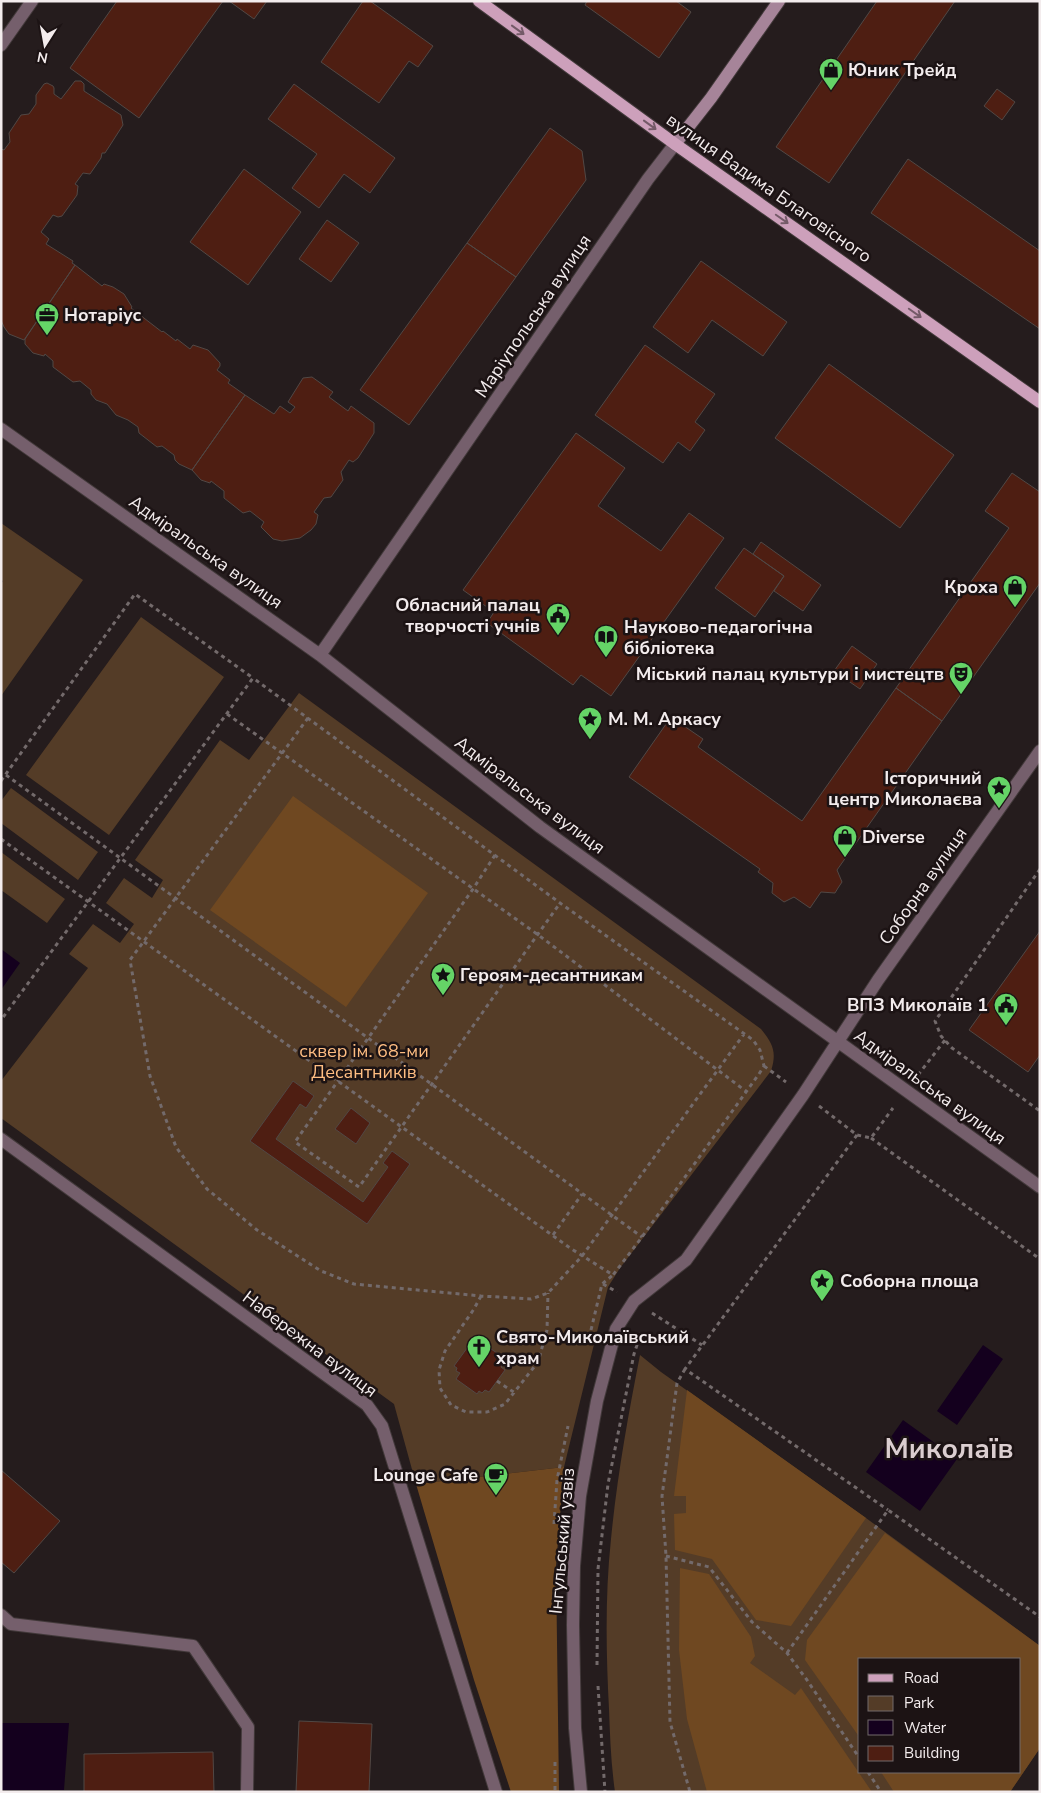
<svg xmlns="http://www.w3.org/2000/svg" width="1041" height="1793" viewBox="0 0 1041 1793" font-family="'Nunito Sans',sans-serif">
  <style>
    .green { fill: #543c27; fill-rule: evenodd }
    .forest { fill: #6f4821 }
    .water { fill: #14001e }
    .building { fill: #4e1e12; stroke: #514845 }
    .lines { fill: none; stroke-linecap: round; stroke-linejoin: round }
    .lane-casing { stroke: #42393a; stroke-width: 14 }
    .street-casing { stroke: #42393a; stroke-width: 14 }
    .secondary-casing { stroke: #42393a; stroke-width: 14 }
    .primary-casing { stroke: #42393a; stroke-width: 14 }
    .path { stroke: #736a6b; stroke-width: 3; stroke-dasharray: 4 4; stroke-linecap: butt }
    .lane { stroke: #755f6c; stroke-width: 12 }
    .street { stroke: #755f6c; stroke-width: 12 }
    .secondary { stroke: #a68499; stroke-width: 12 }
    .primary { stroke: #cda0bb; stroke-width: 12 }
    .oneway { stroke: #745a68 }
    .labels { text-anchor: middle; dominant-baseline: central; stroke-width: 5; stroke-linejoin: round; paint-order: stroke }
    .poi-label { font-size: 18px; font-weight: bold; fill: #f3eced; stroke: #1c1314; text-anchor: start }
    .street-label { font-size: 18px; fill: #f3eced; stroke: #1c1314 }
    .park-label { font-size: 18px; fill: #febd82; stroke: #1c1314 }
    .town-label { font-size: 28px; font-weight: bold; fill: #dbced0; stroke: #1c1314 }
  </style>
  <rect width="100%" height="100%" fill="#251c1d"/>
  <path class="green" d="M1,523L83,580L1,696V584L3,581L1,580Z
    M141,617L224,677L109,835L26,775Z
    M299,693L761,1029C773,1044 777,1052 771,1071L620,1268L608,1287L564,1467L416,1484L394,1404L1,1118V1081L88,968L69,954L93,924L120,943L134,924L106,903L124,878L152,898L163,880L135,860L220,740L249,760Z
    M11,788L98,852L78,880L1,823V801Z
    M1,852L65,899L47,923L1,890Z
    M640,1355L661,1372L866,1518L1040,1646V1748L1010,1792H615C611,1764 610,1736 609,1709C606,1652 605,1595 611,1539C617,1477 628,1416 640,1355ZM860,1659H1020V1772H860Z"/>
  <path class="forest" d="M293,796L428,893L346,1007L210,910Z
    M687,1390L866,1518L791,1626L756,1620L712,1559L675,1550L674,1514L686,1513V1496H674Z
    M564,1467L556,1566L559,1792H511L474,1680L416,1484Z
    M885,1533L1040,1646V1748L1010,1792H894L881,1772H1020V1659H860V1738L805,1660L807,1640Z
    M680,1568L709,1574L751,1637L755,1656L750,1663L795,1695L801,1688L872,1792H707L687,1719L679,1650Z"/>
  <path class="water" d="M1,949L20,963L1,990Z
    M983,1345L1003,1359L957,1425L937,1411Z
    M903,1420L957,1459L920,1511L866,1472Z
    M1,1723H69L64,1790H1Z"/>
  <path class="building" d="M117,1H223L139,118L70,68Z
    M229,1H267L254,19Z
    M363,1H370L433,46L418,67L409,61L379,103L321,62Z
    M587,1H676L691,12L659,58L585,5Z
    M877,1H955L829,183L776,147Z
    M75,81H81L84,84V91L121,115L123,125L105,153H102L101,158L90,174L83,173L75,184L78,186L77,195L62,216L58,217L53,215L41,232L49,239L46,244L73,261L72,263L75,265L24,340L9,334L4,327L1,320V149L4,150L10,142L9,133L21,115L29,114L36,104V95L44,84L47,83L53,86L54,88V94L61,99Z
    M294,84L395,158L370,193L344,174L319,208L292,188L317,154L268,119Z
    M997,89L1015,102L1002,120L984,106Z
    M550,128L582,151L586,180L516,277L467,243Z
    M908,159L1040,251V329L871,213Z
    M244,169L301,212L248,285L190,242Z
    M327,220L359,243L331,282L299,259Z
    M467,243L516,277L409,425L360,390Z
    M701,261L787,322L763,356L712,320L688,353L653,327Z
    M75,265L102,286L104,284L113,287L124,294L132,307L131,308L162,332L163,331L176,341L177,339L190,349L193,345L208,350L220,363V366L217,370L230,380L228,383L245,395L192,470L179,464L175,460L174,455L162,446L157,447L139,433L138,427L128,420L116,415L107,404L96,400L91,394V390L80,381L73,382L53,367V361L45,354L44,356L33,353L25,344V339Z
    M645,345L715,394L695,422L705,430L690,451L678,442L663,463L595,415Z
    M829,364L954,455L900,528L775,438Z
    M312,377L333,392L329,397L348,411L351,406L374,423V433L358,458L353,462L349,460L341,472L343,480L331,497L324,498L314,512L318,515L316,524L311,530L300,538L282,541L273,539L261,527L264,522L250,511L243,513L224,498V491L211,481L210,483L201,480L192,470L245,395L274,414L280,406L290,413L295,407L288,402L303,378Z
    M576,433L625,468L598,506L661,551L689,513L724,538L611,696L581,675L573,685L487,623L494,612L463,590Z
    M1012,473L1040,492V583L942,721L896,688L1009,528L985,511Z
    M761,542L821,585L803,611L774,591L784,576L753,554Z
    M744,548L784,576L755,617L715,588Z
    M852,646L877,664L860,689L834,671Z
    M896,688L942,721L837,870L842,882L838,888L835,893L821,892L810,908L794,897L784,902L772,893L773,883L758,872L760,869L629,777L671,717L703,739L698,747L802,821Z
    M1040,931V1055L1028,1072L969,1030Z
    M293,1081L314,1096L306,1108L300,1104L276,1139L363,1202L388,1167L383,1163L392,1151L410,1164L367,1224L250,1141Z
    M351,1108L370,1123L356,1144L335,1129Z
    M476,1343L481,1346L482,1343L503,1357L501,1361L503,1363L501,1367L505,1370L489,1392L485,1390L482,1393L479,1391L477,1394L456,1379L460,1373L456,1371L457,1368L454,1366L470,1344L473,1347Z
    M1,1470L60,1521L14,1573L1,1562Z
    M299,1721L372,1724L369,1792H296Z
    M213,1752L214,1792H84V1754Z"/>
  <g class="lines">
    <defs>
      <path id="lane" d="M1,1615L11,1624L193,1646L248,1727L247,1792"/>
      <path id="street" d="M1,45L32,1
        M1,429L320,655L540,827L1040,1187
        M320,655L648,179L675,144
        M1,1139L367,1405L382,1426L496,1792
        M581,1792L575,1728L573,1625L574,1566L580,1496L597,1401L616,1329L634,1301L686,1260L803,1095L878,980L1040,751"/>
      <path id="secondary" d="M675,144L711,98L779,1"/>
      <path id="primary" d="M479,1L675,144L1040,402"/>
    </defs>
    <use href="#lane" class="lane-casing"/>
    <use href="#street" class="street-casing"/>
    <use href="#secondary" class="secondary-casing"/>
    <use href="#primary" class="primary-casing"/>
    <path class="path" d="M227,714L537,934L747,1092
      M308,718L130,960L150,1076L176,1147L207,1189L257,1230L321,1271L354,1284L481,1296L531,1299L548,1293L582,1256L744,1034
      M6,775L642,1237
      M1,781L135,594L253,678L1,1020
      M1,839L570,1248L613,1275L642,1237L759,1074L764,1066L760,1050L753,1040L560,903L253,678
      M495,855L473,889L295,1142L359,1187L560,903
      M1040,869L935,1021L941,1036L952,1048L1040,1111
      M764,1066L786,1082
      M918,1075L945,1040
      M819,1106L857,1135L871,1138L893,1108
      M857,1135L685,1369L888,1510
      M871,1138L1040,1259
      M553,1235L582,1194
      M603,1284L617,1292
      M481,1296L474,1309L445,1351L439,1370L440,1388L451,1405L466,1412H487L505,1404L538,1362L547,1330L548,1293
      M652,1313L702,1345
      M591,1330L602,1284L613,1275
      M685,1369L677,1383L662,1496L666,1556L670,1722L690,1792
      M497,1381L515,1393
      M554,1524L557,1480L568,1426
      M666,1556L709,1567L752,1622L787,1653L807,1680L860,1759
      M787,1653L888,1510L1040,1617
      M597,1665L598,1569L608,1484L634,1354L641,1333
      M598,1686L605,1792
      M555,1762V1792
      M868,1772L881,1792"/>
    <use href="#lane" class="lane"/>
    <use href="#street" class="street"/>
    <use href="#secondary" class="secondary"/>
    <use href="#primary" class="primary"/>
  </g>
  <defs><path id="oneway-shaft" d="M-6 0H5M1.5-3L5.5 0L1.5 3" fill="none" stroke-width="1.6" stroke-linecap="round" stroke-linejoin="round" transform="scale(1.25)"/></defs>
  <g class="oneway">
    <use href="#oneway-shaft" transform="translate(518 30) rotate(36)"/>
    <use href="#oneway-shaft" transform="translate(650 125) rotate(36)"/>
    <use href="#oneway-shaft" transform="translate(782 219) rotate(35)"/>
    <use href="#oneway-shaft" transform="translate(915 313) rotate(35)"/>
  </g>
  <defs>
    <symbol id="shop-pin" viewBox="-11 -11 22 30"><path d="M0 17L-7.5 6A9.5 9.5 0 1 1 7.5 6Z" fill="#65d467" stroke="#1c1314"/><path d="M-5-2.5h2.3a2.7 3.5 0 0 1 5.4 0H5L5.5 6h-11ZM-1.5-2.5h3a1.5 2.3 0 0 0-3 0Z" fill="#111"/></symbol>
    <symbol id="office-pin" viewBox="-11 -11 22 30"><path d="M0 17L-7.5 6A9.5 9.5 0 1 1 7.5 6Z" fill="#65d467" stroke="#1c1314"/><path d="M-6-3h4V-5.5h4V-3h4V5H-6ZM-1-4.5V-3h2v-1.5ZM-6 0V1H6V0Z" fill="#111"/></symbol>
    <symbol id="civic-pin" viewBox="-11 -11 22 30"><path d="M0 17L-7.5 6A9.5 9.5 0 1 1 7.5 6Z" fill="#65d467" stroke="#1c1314"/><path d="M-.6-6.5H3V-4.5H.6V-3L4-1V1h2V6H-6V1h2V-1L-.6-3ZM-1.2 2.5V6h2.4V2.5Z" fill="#111"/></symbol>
    <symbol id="library-pin" viewBox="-11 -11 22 30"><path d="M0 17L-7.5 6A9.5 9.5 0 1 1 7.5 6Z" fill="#65d467" stroke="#1c1314"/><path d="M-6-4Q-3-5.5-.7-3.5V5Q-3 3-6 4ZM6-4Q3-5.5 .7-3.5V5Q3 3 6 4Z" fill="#111"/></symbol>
    <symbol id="theatre-pin" viewBox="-11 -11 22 30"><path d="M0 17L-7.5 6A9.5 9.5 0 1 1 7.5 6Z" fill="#65d467" stroke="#1c1314"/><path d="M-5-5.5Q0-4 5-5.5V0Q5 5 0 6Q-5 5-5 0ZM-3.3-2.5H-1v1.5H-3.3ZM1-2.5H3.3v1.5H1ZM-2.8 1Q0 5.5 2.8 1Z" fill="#111"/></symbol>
    <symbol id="sight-pin" viewBox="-11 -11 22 30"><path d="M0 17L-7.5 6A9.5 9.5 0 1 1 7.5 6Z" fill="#65d467" stroke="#1c1314"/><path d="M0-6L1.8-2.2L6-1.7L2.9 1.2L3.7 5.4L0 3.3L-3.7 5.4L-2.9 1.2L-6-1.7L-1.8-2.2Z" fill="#111"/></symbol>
    <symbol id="church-pin" viewBox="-11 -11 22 30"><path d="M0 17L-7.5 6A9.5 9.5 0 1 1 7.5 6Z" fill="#65d467" stroke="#1c1314"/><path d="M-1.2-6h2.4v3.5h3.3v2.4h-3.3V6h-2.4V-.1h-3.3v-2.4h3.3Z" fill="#111"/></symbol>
    <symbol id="cafe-pin" viewBox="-11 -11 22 30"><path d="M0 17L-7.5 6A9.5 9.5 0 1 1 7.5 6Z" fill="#65d467" stroke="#1c1314"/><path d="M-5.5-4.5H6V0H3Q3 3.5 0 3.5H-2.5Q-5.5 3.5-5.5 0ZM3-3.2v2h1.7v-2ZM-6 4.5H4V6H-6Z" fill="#111"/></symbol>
  </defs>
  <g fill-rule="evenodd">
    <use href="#shop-pin" x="817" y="56" width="28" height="38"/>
    <use href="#office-pin" x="33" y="301" width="28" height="38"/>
    <use href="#shop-pin" x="1001" y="573" width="28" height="38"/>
    <use href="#civic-pin" x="544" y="601" width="28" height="38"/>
    <use href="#library-pin" x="592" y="623" width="28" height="38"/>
    <use href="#theatre-pin" x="947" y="660" width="28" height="38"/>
    <use href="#sight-pin" x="576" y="705" width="28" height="38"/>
    <use href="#sight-pin" x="985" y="774" width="28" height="38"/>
    <use href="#shop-pin" x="831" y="823" width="28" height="38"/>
    <use href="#sight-pin" x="429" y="961" width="28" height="38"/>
    <use href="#civic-pin" x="992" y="991" width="28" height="38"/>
    <use href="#sight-pin" x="808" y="1267" width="28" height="38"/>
    <use href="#church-pin" x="465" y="1333" width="28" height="38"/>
    <use href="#cafe-pin" x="482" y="1461" width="28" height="38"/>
  </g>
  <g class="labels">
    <g class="poi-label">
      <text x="848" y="70">Юник Трейд</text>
      <text x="64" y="315">Нотаріус</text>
      <text x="998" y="587" text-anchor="end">Кроха</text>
      <text x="540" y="605" text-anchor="end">Обласний палац<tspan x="540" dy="21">творчості учнів</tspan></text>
      <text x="624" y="627">Науково-педагогічна<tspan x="624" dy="21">бібліотека</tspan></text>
      <text x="944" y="674" text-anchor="end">Міський палац культури і мистецтв</text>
      <text x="608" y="719">М. М. Аркасу</text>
      <text x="982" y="778" text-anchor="end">Історичний<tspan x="982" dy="21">центр Миколаєва</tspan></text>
      <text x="862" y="837">Diverse</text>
      <text x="460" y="975">Героям-десантникам</text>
      <text x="988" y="1005" text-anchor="end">ВПЗ Миколаїв 1</text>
      <text x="840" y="1281">Соборна площа</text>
      <text x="496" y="1337">Свято-Миколаївський<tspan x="496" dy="21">храм</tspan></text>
      <text x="478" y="1475" text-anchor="end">Lounge Cafe</text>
    </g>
    <g class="street-label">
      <text transform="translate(769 188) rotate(35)">вулиця Вадима Благовісного</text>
      <text transform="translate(533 316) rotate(-56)">Маріупольська вулиця</text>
      <text transform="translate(206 552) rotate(35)">Адміральська вулиця</text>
      <text transform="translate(530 795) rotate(37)">Адміральська вулиця</text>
      <text transform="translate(923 886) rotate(-55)">Соборна вулиця</text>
      <text transform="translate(930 1087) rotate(36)">Адміральська вулиця</text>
      <text transform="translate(310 1344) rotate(37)">Набережна вулиця</text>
      <text transform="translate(562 1541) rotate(-85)">Інгульський узвіз</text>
    </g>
    <g class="park-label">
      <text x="364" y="1051">сквер ім. 68-ми<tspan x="364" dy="21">Десантників</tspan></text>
    </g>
    <g class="town-label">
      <text x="949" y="1449">Миколаїв</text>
    </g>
  </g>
  <rect width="1041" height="1793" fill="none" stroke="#f3eced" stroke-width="5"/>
  <rect x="858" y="1658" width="162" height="115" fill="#1c1314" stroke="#726a6b"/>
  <rect x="868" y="1674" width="25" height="8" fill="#cda0bb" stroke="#726a6b"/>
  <text x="904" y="1683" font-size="15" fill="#f3eced">Road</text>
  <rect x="868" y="1696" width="25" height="15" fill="#543c27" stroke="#726a6b"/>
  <text x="904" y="1708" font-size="15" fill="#f3eced">Park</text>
  <rect x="868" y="1720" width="25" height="15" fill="#14001e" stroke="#726a6b"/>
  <text x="904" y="1733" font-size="15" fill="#f3eced">Water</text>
  <rect x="868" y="1746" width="25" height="15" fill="#4e1e12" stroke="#726a6b"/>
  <text x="904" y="1758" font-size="15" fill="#f3eced">Building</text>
  <g transform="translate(45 45) rotate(191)" stroke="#1c1314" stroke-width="4" paint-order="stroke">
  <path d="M0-4L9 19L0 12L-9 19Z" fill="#f3eced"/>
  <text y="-8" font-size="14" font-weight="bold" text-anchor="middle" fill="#f3eced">N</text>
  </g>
</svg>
